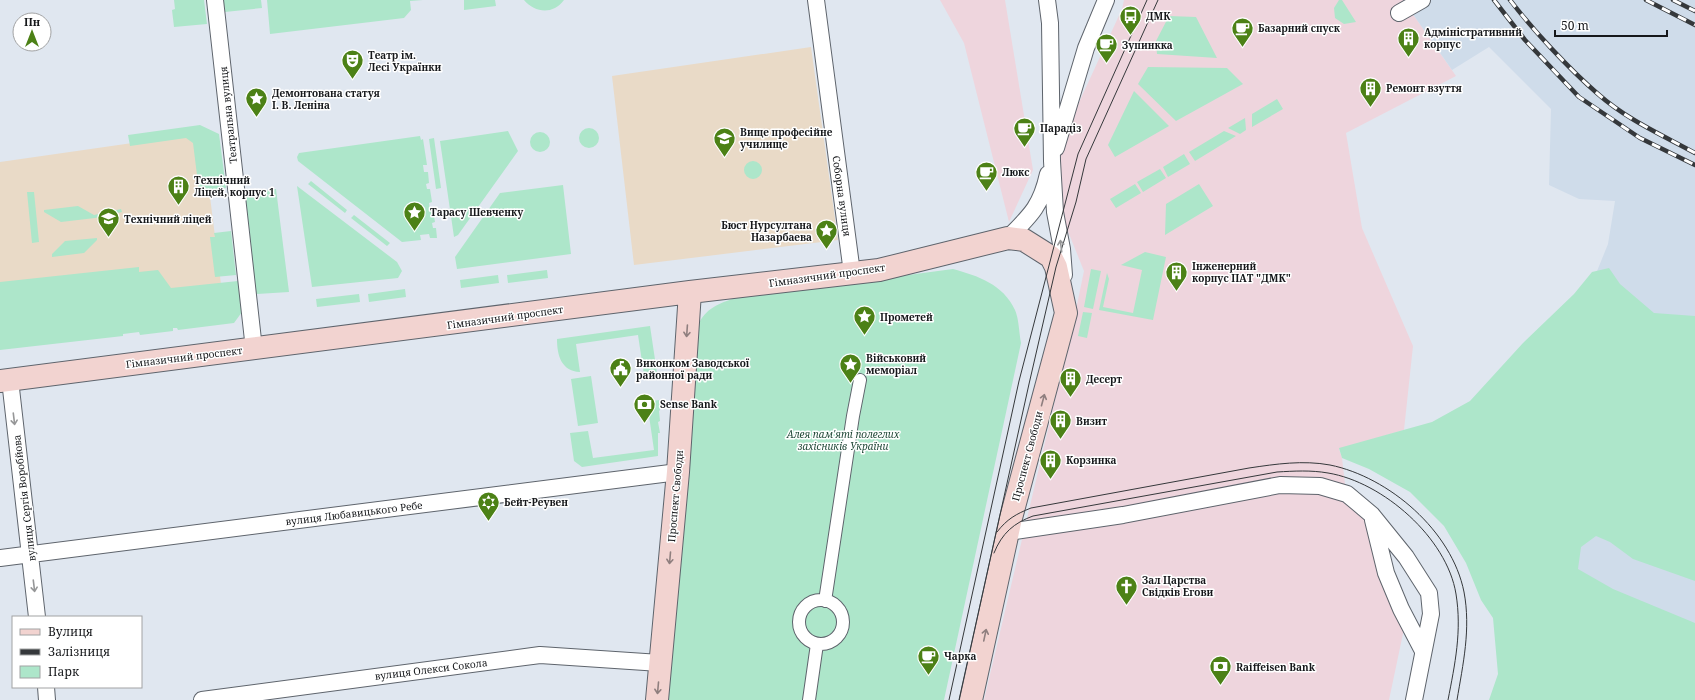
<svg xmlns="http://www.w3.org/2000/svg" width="1695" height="700" viewBox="0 0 1695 700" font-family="'Noto Serif',serif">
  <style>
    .commercial { fill: #eed5dd }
    .built { fill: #cfdcea }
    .education { fill: #e9dac7 }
    .green { fill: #ade6ca }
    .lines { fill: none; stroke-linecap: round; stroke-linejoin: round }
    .pedestrian-casing { stroke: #5e646c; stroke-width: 14 }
    .minor-casing { stroke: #5e646c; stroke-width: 18 }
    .secondary-casing { stroke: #5e646c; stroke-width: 24 }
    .pedestrian { stroke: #fff; stroke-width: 12 }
    .minor { stroke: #fff; stroke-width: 16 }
    .secondary { stroke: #f2d3d0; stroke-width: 22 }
    .tram { stroke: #35383b; stroke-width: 1 }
    .rail-casing { stroke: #35383b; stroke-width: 4.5 }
    .rail { stroke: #fff; stroke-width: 3; stroke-dasharray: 9; stroke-linecap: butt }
    .oneway { stroke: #969798 }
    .oneway2 { stroke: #8f7f7f }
    .labels { text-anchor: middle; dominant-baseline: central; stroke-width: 3; stroke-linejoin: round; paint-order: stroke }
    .poi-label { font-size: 10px; font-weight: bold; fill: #16181b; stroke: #fff; text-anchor: start }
    .street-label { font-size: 10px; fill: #16181b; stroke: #fff }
    .park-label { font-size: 10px; font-style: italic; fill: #204837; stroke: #fff }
  </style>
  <rect width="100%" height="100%" fill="#e0e7f0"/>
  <path class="commercial" d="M940,0H1005L1033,170L1009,222L964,43Z
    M1124,0H1403L1456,76L1346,133L1362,228L1413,346L1404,430L1339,449L1342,458L1347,501L1368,520L1405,624L1389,700H984L1073,324L1084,271L1044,172L1070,122L1122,9Z"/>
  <path class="built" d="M1403,0H1695V700H1528L1593,281L1608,244L1615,201L1579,199L1549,185L1551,109L1489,47L1452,70Z"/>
  <path class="education" d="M811,47L838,240L634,265L612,76Z
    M202,133L225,316L0,344V162Z"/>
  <path class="green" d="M174,0H204L207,24L174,27L172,10L175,9Z
    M223,0H261L262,8L225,12Z
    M267,0H423L410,1L411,10L404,18L270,34Z
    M464,0H495L496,6L464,10Z
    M524,0H564C553,15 535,13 524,0Z
    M1339,0H1342L1356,22L1344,24L1335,18L1334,8Z
    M1169,16L1196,17L1217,58L1157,54L1156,41Z
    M1148,67L1227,68L1243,84L1176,121L1138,84Z
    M1134,91L1169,126L1115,157L1108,145Z
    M1277,99L1283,109L1252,127V114Z
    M1245,118L1246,130L1240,134L1228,128Z
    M200,125L219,134L226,188L199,191L193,143L186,138L130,146L128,135Z
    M579 138a10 10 0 1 1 20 0a10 10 0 1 1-20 0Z
    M508,131L518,151L458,235L454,237L440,141Z
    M1224,131L1236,136L1195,161L1189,152Z
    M530 142a10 10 0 1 1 20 0a10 10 0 1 1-20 0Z
    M420,136L421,140L423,139L427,165H423L424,172H428L429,183L426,184L427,189H430L432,202L429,203L430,209H433L435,222L432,223L433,228H436L437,238H430L429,234L420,235L421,240L402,242L298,161L297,157L299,153Z
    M434,138L441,188L436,189L429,139Z
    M1184,154L1190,164L1168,177L1163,167Z
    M744 170a9 9 0 1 1 18 0a9 9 0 1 1-18 0Z
    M1160,169L1166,178L1143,192L1137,182Z
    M311,181L347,210L345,213L308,184Z
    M1135,184L1141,193L1116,208L1110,199Z
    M1199,184L1213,206L1165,235L1166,204Z
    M563,185L571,254L457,269L455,257L500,193Z
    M297,186L397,262L402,271L398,278L312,287Z
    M276,189L289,292L257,294L254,293L241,194Z
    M27,192H34L39,242L32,243Z
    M78,206L94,215L121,209L122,212L95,218L61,222L44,212V210Z
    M354,215L390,243L387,246L351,218Z
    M231,231L236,275L215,277L210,237H215L214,233Z
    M97,238V240L84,253L52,257V254L65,241Z
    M1145,252L1166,257L1153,320L1099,310L1107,273L1109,279L1103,307L1133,313L1142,270L1121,265Z
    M139,267V272L158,270L171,288L238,281L242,312L234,323L178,330L177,328H173V331L140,335L139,332L123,334V336L0,350V282Z
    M1609,268L1620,284L1654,313L1695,316V581L1633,559L1610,542L1596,536L1581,547L1578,569L1613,589L1695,623V700H1489L1498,674L1493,618L1481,600L1466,563L1444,526L1410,492L1369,469L1342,458L1339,448L1432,422L1470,401L1523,343L1574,294L1592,272Z
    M953,269C978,276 1003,284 1015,310C1019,319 1019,333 1021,343L944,700H666L698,325C706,308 718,304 735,298Z
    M1091,269L1101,271L1093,309L1084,307Z
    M547,270L548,278L508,283L507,275Z
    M498,275L499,283L461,288L460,280Z
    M405,289L406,297L369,302L368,294Z
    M359,294L360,302L317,307L316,299Z
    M1083,312L1092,313L1087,338L1078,336Z
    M650,326L657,373L644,375L638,335L576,344L580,372C561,371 557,355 557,339Z
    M591,376L598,423L578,426L571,379Z
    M659,400L660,410L659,411L660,421L658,422L660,433H658V456L582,467L574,461L570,433L588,431L593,458L654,450L647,402Z"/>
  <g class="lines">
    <defs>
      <path id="pedestrian" d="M799 622a22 22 0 1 1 44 0a22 22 0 1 1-44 0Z
        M825,601L853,416L860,380
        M809,700L817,644"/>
      <path id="minor" d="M215,0L254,349
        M816,0L852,273
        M1047,0L1050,23L1052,161L1055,212L1062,249L1064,275
        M1399,13L1422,0
        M1056,148L1086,48L1106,0
        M1008,238C1031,215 1041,206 1048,174
        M10,380L37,617
        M1373,520L1386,573L1401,609L1423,651
        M1008,532L1123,515L1280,485L1320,486L1347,494L1372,515L1406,557L1429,593L1431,614L1414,700
        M0,558L678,472
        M46,687L47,700
        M202,700L540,655L660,663"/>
      <path id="secondary" d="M0,381L690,292L879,270L1008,238L1024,240L1051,257L1056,267L1066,313L1011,518L971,700
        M657,700L678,472L690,292"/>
    </defs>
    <use href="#pedestrian" class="pedestrian-casing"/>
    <use href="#minor" class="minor-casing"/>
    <use href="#secondary" class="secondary-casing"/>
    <use href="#pedestrian" class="pedestrian"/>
    <use href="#minor" class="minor"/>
    <use href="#secondary" class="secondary"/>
    <path class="tram" d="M997,532C1007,519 1016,514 1031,508L1249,468C1276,464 1303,460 1330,465C1389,477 1452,531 1464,592C1471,629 1463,664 1457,700
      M994,553C1002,533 1014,523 1033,516L1277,472C1294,471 1311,470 1328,473C1383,482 1447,538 1456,594C1462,631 1455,664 1448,700
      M949,700L1019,381L1078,154L1147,0
      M959,700L1029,384L1056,267L1076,202L1086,159L1158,0"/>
    <defs>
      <path id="rail" d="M1494,0L1525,40L1579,97L1640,138L1695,165
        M1510,0C1533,30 1569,69 1598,94C1626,119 1662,135 1695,153
        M1646,0L1695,25
        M1673,0L1695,11"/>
    </defs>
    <use href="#rail" class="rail-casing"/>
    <use href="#rail" class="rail"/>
  </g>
  <defs><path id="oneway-shaft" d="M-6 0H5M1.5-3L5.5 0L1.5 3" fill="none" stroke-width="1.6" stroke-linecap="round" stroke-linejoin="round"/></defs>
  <g class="oneway">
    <use href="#oneway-shaft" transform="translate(1061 246) rotate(-97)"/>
    <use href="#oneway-shaft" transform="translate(14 419) rotate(83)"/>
    <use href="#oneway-shaft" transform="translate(34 586) rotate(83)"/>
  </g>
  <g class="oneway2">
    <use href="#oneway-shaft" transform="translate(687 331) rotate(94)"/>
    <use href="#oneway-shaft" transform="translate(1043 400) rotate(-75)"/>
    <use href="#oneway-shaft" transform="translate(670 558) rotate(95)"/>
    <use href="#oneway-shaft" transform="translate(985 635) rotate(-78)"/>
    <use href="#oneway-shaft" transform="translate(658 688) rotate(95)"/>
  </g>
  <defs>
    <symbol id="bus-pin" viewBox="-11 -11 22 30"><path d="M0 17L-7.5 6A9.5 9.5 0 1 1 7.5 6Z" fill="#4c8116" stroke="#fff"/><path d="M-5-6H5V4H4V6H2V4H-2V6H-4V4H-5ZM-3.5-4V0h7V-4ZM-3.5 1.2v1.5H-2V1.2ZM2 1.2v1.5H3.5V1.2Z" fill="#fff"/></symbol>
    <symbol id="cafe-pin" viewBox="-11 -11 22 30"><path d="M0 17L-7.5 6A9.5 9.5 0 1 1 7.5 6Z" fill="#4c8116" stroke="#fff"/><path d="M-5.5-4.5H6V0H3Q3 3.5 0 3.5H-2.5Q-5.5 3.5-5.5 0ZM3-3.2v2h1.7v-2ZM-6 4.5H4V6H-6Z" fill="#fff"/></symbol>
    <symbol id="building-pin" viewBox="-11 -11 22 30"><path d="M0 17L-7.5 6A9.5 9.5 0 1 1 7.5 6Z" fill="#4c8116" stroke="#fff"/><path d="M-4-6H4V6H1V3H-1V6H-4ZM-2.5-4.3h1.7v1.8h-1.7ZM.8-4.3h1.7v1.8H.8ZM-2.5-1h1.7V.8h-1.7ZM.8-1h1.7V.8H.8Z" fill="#fff"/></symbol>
    <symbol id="theatre-pin" viewBox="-11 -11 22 30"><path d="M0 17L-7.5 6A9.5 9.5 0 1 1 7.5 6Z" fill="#4c8116" stroke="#fff"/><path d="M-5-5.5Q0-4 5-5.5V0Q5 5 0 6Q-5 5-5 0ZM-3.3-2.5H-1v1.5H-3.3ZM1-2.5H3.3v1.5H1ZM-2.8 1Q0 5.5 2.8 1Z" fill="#fff"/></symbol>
    <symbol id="sight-pin" viewBox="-11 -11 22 30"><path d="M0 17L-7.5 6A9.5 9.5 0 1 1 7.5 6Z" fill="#4c8116" stroke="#fff"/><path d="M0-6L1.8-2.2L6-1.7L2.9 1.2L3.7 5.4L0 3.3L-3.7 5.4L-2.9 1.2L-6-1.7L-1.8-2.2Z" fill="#fff"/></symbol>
    <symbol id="university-pin" viewBox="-11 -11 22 30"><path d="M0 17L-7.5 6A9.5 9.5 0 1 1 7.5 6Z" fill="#4c8116" stroke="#fff"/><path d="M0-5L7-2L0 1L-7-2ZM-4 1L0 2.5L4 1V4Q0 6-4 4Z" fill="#fff"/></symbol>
    <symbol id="school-pin" viewBox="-11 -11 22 30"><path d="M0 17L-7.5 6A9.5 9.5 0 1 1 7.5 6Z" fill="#4c8116" stroke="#fff"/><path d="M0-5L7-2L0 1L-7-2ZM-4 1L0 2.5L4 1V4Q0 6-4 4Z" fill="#fff"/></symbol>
    <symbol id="civic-pin" viewBox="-11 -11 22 30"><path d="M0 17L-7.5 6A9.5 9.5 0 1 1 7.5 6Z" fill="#4c8116" stroke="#fff"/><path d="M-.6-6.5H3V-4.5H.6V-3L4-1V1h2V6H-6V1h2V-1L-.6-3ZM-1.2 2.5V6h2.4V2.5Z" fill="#fff"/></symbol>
    <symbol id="bank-pin" viewBox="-11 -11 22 30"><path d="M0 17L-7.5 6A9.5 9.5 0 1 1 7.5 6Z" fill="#4c8116" stroke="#fff"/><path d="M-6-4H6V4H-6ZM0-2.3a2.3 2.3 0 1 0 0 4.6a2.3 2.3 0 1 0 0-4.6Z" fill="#fff"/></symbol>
    <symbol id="synagogue-pin" viewBox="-11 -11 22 30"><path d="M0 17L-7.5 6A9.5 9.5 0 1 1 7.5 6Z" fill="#4c8116" stroke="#fff"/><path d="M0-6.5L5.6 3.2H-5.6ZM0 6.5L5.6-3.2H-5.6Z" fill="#fff"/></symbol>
    <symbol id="church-pin" viewBox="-11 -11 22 30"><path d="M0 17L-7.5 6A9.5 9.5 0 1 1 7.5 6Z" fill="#4c8116" stroke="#fff"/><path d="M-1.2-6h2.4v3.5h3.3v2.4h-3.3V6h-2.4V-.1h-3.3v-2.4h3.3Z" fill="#fff"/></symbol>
  </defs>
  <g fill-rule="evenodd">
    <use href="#bus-pin" x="1118" y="4" width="25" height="34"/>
    <use href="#cafe-pin" x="1230" y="16" width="25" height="34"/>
    <use href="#building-pin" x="1396" y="26" width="25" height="34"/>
    <use href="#cafe-pin" x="1094" y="32" width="25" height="34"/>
    <use href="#theatre-pin" x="340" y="48" width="25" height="34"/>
    <use href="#building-pin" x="1358" y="76" width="25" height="34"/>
    <use href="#sight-pin" x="244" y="86" width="25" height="34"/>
    <use href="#cafe-pin" x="1012" y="116" width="25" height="34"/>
    <use href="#university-pin" x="712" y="126" width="25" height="34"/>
    <use href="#cafe-pin" x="974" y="160" width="25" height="34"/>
    <use href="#building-pin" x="166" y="174" width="25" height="34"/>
    <use href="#sight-pin" x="402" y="200" width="25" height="34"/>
    <use href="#school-pin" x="96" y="206" width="25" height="34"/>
    <use href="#sight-pin" x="814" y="218" width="25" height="34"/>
    <use href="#building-pin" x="1164" y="260" width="25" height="34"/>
    <use href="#sight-pin" x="852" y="304" width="25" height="34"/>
    <use href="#sight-pin" x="838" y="352" width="25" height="34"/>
    <use href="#civic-pin" x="608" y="356" width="25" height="34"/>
    <use href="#building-pin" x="1058" y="366" width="25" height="34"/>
    <use href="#bank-pin" x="632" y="392" width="25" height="34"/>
    <use href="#building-pin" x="1048" y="408" width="25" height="34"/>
    <use href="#building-pin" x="1038" y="448" width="25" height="34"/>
    <use href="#synagogue-pin" x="476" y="490" width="25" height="34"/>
    <use href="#church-pin" x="1114" y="574" width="25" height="34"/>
    <use href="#cafe-pin" x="916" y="644" width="25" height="34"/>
    <use href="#bank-pin" x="1208" y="654" width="25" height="34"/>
  </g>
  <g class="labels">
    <g class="poi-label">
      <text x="1146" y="16">ДМК</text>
      <text x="1258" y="28">Базарний спуск</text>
      <text x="1424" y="32">Адміністративний<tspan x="1424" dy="12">корпус</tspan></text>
      <text x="1122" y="45">Зупинкка</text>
      <text x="368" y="55">Театр ім.<tspan x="368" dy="12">Лесі Українки</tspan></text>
      <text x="1386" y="88">Ремонт взуття</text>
      <text x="272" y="93">Демонтована статуя<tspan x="272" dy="12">І. В. Леніна</tspan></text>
      <text x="1040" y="128">Парадіз</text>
      <text x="740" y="132">Вище професійне<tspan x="740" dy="12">училище</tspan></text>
      <text x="1002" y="172">Люкс</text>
      <text x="194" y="180">Технічний<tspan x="194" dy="12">Ліцей, корпус 1</tspan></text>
      <text x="430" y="212">Тарасу Шевченку</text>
      <text x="124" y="219">Технічний ліцей</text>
      <text x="812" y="225" text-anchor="end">Бюст Нурсултана<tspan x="812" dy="12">Назарбаева</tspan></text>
      <text x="1192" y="266">Інженерний<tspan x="1192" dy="12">корпус ПАТ "ДМК"</tspan></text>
      <text x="880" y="317">Прометей</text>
      <text x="866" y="358">Військовий<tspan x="866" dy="12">меморіал</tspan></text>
      <text x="636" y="363">Виконком Заводської<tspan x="636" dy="12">районної ради</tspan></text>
      <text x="1086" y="379">Десерт</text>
      <text x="660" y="404">Sense Bank</text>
      <text x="1076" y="421">Визит</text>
      <text x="1066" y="460">Корзинка</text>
      <text x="504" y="502">Бейт-Реувен</text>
      <text x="1142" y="580">Зал Царства<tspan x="1142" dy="12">Свiдкiв Егови</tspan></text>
      <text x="944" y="656">Чарка</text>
      <text x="1236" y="667">Raiffeisen Bank</text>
    </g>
    <g class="street-label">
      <text transform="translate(228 115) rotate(-96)">Театральна вулиця</text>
      <text transform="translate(842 196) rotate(82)">Соборна вулиця</text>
      <text transform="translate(827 275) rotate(-8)">Гімназичний проспект</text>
      <text transform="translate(505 317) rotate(-8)">Гімназичний проспект</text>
      <text transform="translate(184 357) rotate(-7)">Гімназичний проспект</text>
      <text transform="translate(1027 456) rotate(-75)">Проспект Свободи</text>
      <text transform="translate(675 496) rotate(-85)">Проспект Свободи</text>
      <text transform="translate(24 498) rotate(-97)">вулиця Сергія Воробйова</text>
      <text transform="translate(354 513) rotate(-7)">вулиця Любавицького Ребе</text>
      <text transform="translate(431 669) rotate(-7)">вулиця Олекси Сокола</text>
    </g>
    <g class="park-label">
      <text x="843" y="434">Алея пам'яті полеглих<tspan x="843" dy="12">захісників України</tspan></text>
    </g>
  </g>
  <rect x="12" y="616" width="130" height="72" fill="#ffffff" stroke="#a2a3a4"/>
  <rect x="20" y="629" width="20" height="6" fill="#f2d3d0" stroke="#a2a3a4"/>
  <text x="48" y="636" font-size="12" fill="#16181b">Вулиця</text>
  <rect x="20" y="649" width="20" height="6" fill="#35383b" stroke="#a2a3a4"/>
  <text x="48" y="656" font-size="12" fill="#16181b">Залізниця</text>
  <rect x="20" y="666" width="20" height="12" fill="#ade6ca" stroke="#a2a3a4"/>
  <text x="48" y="676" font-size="12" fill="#16181b">Парк</text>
  <g transform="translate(32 32)"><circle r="19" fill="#ffffff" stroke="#a2a3a4"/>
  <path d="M0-3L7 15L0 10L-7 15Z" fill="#4c8116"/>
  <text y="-6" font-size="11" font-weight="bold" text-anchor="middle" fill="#16181b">Пн</text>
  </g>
  <path d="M1555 30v6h112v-6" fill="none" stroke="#16181b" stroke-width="2"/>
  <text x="1561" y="30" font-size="12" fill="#16181b" stroke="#ffffff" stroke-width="3" paint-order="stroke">50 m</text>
</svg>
